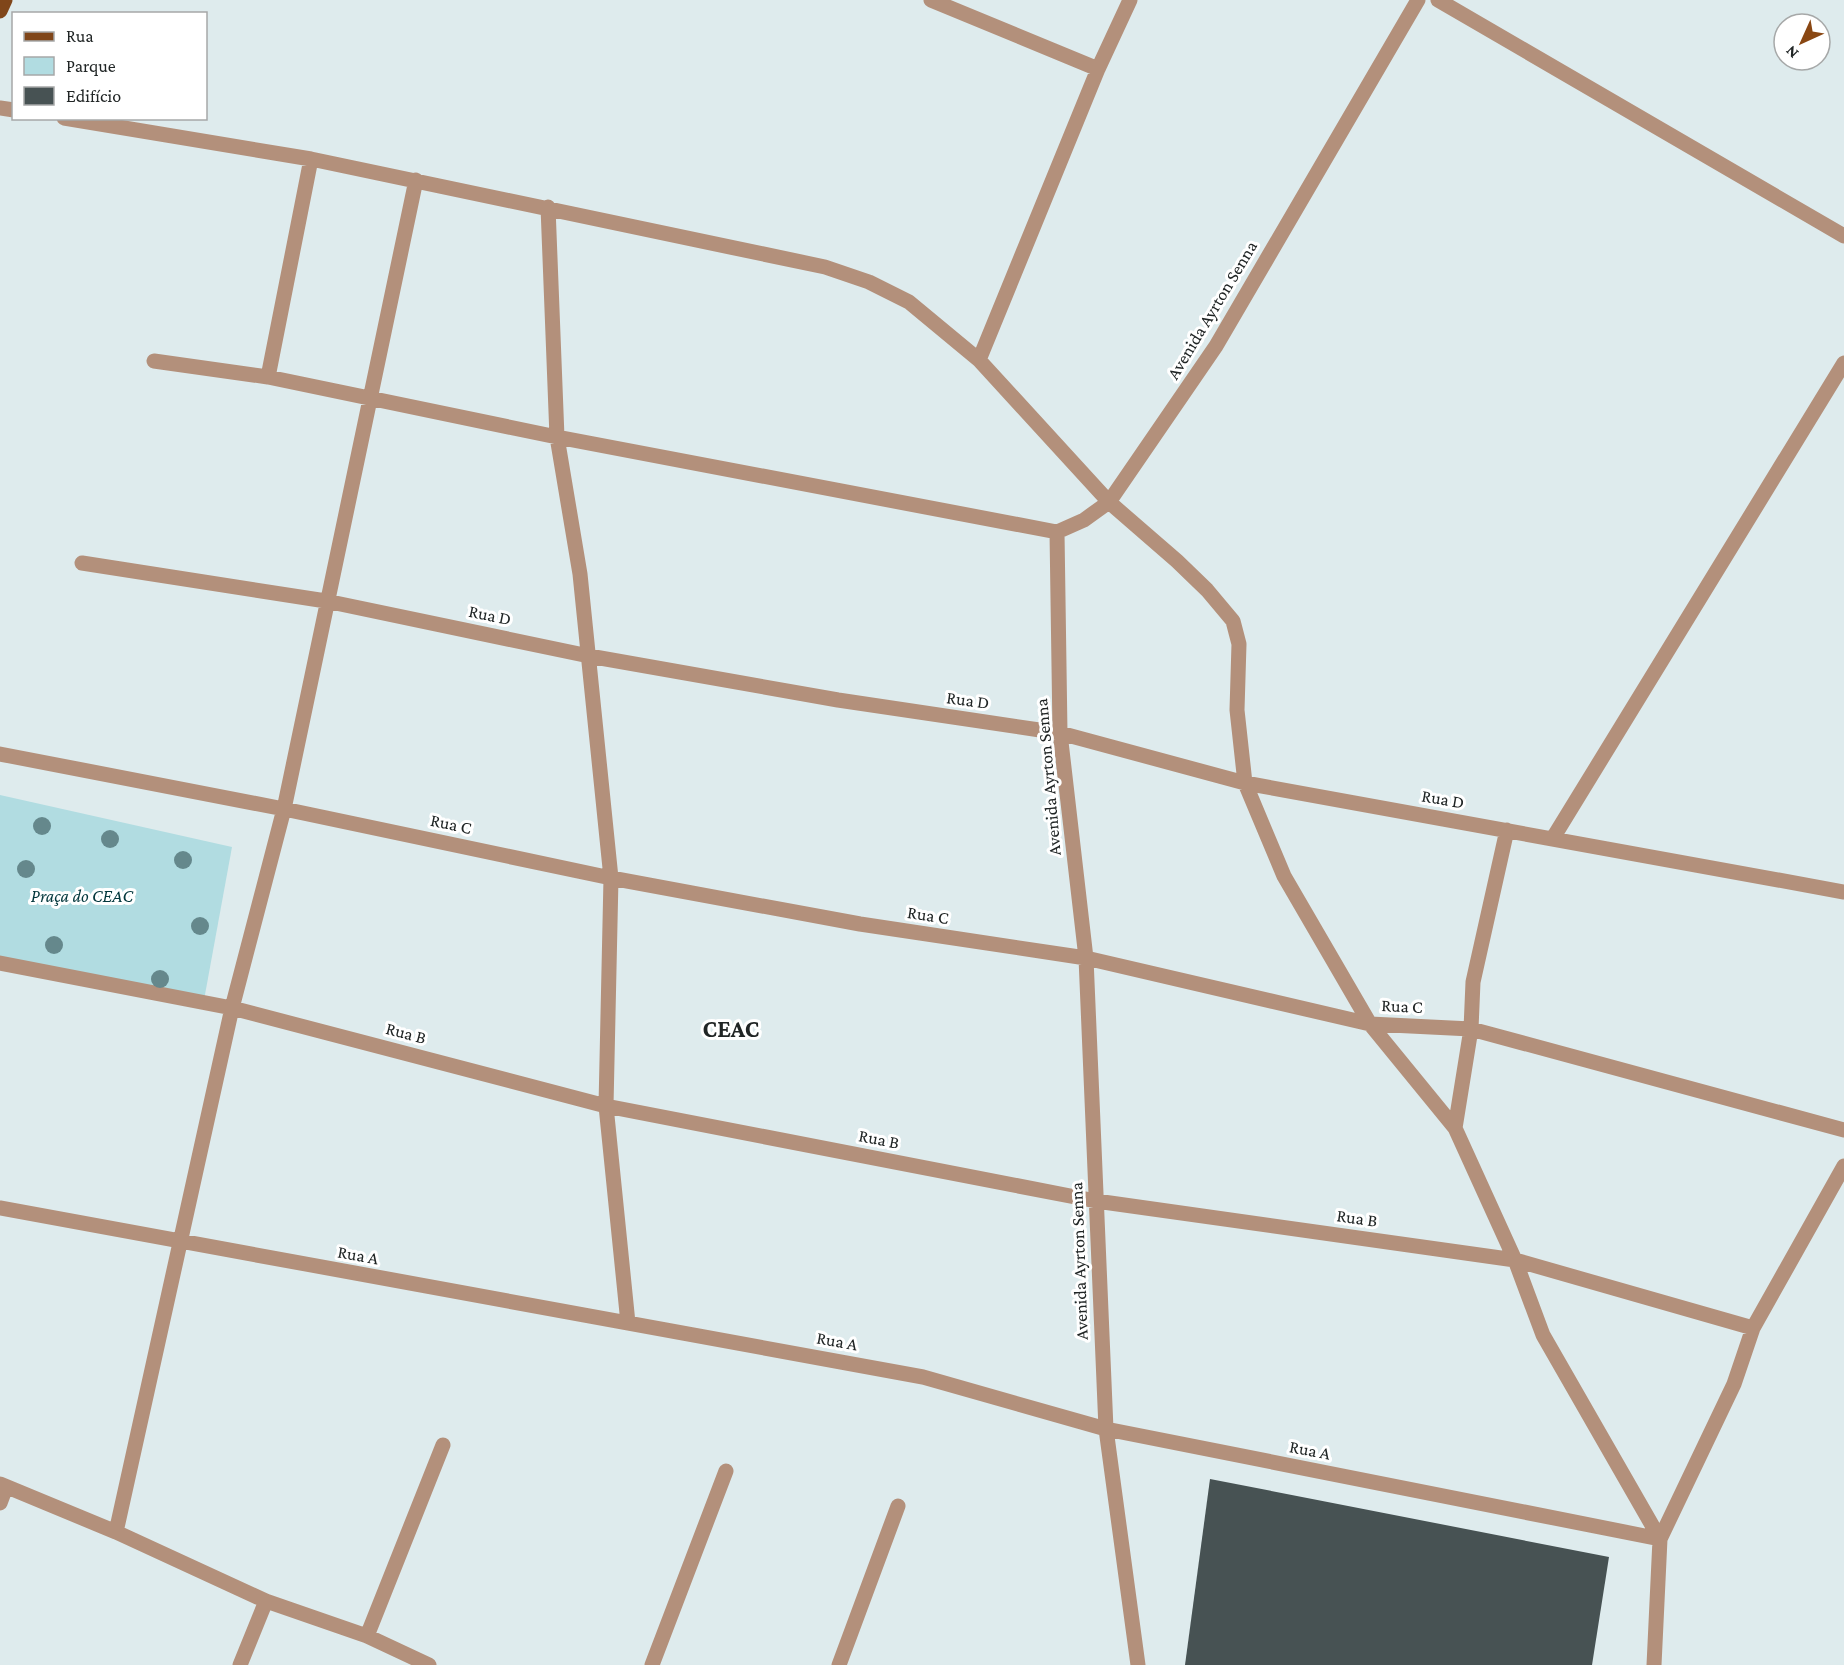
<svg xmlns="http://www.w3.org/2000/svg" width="1844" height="1665" viewBox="0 0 1844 1665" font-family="'Crimson Pro',serif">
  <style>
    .green { fill: #b1dce1 }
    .building { fill: #475253 }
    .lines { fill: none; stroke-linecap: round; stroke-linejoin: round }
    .minor { stroke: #b3907b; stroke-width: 15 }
    .major { stroke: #80461a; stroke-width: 15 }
    .tree { fill: #65888c }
    .labels { text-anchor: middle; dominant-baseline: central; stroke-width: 6; stroke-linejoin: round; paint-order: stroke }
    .street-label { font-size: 18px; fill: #202525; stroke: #fff }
    .park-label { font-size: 18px; font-style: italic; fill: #02373c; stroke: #fff }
    .district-label { font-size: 24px; font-weight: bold; fill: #202525; stroke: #fff }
  </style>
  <rect width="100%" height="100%" fill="#deebed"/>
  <path class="green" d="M0,795L232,847L204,1000L0,961Z"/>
  <path class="building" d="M1210,1479L1609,1557L1592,1665H1185Z"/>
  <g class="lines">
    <path class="minor" d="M931,0L1098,69
      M1438,0L1844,236
      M0,108L14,110
      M64,118L311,159L825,267L869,282L909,302L979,360L1109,502L1177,561L1207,590L1233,621L1239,644L1237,710L1245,783L1284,876L1370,1024L1455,1128
      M548,207L557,437L580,574L611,878L606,1106L628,1323
      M979,360L1098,69L1130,0
      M154,361L268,377L557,437L1057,532
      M268,377L311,159
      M82,563L326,601L589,656L838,700L1060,733L1245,783L1844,892
      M0,754L284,809L611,878L860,924L1086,958L1370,1024L1471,1029L1844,1130
      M1507,830L1473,982L1471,1029L1455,1128L1515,1260L1543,1335L1660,1539
      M1553,838L1844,363
      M0,963L232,1008L606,1106L1096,1201L1515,1260L1753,1328
      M0,1208L923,1377L1106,1429L1660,1539
      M0,1484L116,1532L266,1601L367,1636L429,1665
      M0,1503L6,1487
      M116,1532L232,1008L284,809L416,180
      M367,1636L443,1445
      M240,1665L266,1601
      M652,1665L726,1471
      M839,1665L898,1506
      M1138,1665L1106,1429L1086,958L1060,733L1057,532L1084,520L1109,502L1216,346L1418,0
      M1654,1665L1660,1539L1734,1384L1753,1328L1844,1166"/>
    <path class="major" d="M0,11L5,0"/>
  </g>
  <g class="tree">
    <circle cx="42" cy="826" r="9"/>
    <circle cx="110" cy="839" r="9"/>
    <circle cx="183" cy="860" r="9"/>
    <circle cx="26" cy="869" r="9"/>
    <circle cx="200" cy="926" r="9"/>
    <circle cx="54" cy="945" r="9"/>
    <circle cx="160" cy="979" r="9"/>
  </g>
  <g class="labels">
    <g class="street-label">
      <text transform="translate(1212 310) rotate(-59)">Avenida Ayrton Senna</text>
      <text transform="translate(490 615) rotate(12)">Rua D</text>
      <text transform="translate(968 700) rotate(8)">Rua D</text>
      <text transform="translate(1048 777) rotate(-95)">Avenida Ayrton Senna</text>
      <text transform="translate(1443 799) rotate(10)">Rua D</text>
      <text transform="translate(451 824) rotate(12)">Rua C</text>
      <text transform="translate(928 915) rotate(9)">Rua C</text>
      <text transform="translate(1402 1006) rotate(3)">Rua C</text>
      <text transform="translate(406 1033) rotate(15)">Rua B</text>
      <text transform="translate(879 1139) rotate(11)">Rua B</text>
      <text transform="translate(1357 1218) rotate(8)">Rua B</text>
      <text transform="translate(358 1255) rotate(10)">Rua A</text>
      <text transform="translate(1079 1261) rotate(-92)">Avenida Ayrton Senna</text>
      <text transform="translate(837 1341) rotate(10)">Rua A</text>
      <text transform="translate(1310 1450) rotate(11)">Rua A</text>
    </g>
    <g class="park-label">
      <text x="82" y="896">Praça do CEAC</text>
    </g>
    <g class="district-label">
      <text x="731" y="1028">CEAC</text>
    </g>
  </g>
  <rect x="12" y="12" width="195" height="108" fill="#ffffff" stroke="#a6a8a8" stroke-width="1.5"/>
  <rect x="24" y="32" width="30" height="9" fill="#80461a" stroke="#a6a8a8" stroke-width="1.5"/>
  <text x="66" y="42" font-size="18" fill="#202525">Rua</text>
  <rect x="24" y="57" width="30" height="18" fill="#b1dce1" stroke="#a6a8a8" stroke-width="1.5"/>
  <text x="66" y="72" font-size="18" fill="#202525">Parque</text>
  <rect x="24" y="87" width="30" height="18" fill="#475253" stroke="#a6a8a8" stroke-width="1.5"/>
  <text x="66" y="102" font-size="18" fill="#202525">Edifício</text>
  <g transform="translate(1802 42) rotate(225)"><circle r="28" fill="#ffffff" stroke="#a6a8a8" stroke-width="1.5"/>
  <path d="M0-4.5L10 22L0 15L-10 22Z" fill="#894713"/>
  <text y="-9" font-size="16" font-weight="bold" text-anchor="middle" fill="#202525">N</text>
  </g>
</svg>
